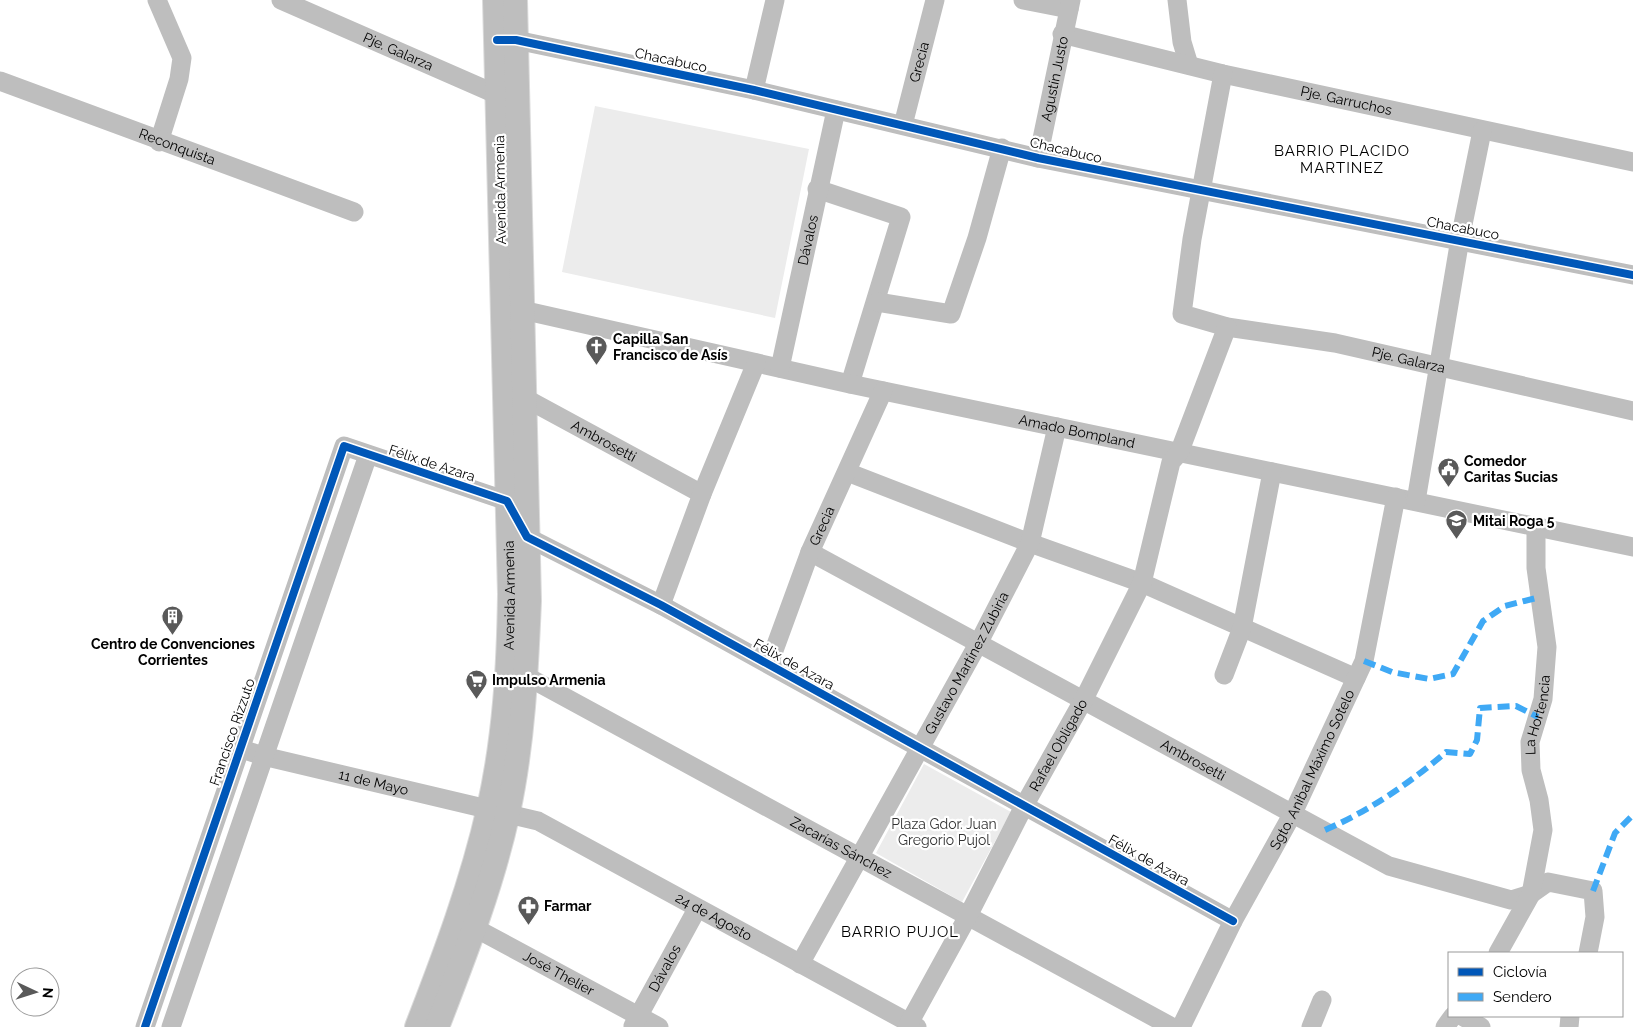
<svg xmlns="http://www.w3.org/2000/svg" width="1633" height="1027" viewBox="0 0 1633 1027" font-family="Raleway,sans-serif">
  <style>
    .green { fill: #ececec }
    .lines { fill: none; stroke-linecap: round; stroke-linejoin: round }
    .major-casing { stroke: #dbdbdb; stroke-width: 26 }
    .minor { stroke: #bebebe; stroke-width: 19 }
    .major { stroke: #bebebe; stroke-width: 24 }
    .quiet { stroke: #3fa9f5; stroke-width: 6; stroke-dasharray: 12 6; stroke-linecap: butt }
    .cycleway-casing { stroke: #fff; stroke-width: 11 }
    .cycleway { stroke: #0057b8; stroke-width: 8 }
    .labels { text-anchor: middle; dominant-baseline: central; stroke-width: 4.5; stroke-linejoin: round; paint-order: stroke }
    .street-label { font-size: 14px; fill: #000; stroke: #fff }
    .poi-label { font-size: 14px; font-weight: bold; fill: #000; stroke: #fff; text-anchor: start }
    .park-label { font-size: 14px; fill: #333; stroke: #fff }
    .neighbourhood-label { font-size: 15px; letter-spacing: 1px; fill: #000; stroke: #fff }
  </style>
  <rect width="100%" height="100%" fill="#fff"/>
  <path class="green" d="M595,106L809,149L775,318L562,272Z
    M924,764L1011,812L962,902L876,853Z"/>
  <g class="lines">
    <defs>
      <g id="major">
        <path id="s20" d="M417,1027C445,955 472,883 489,808C505,737 509,666 510,594L495,0"/>
        <path d="M437,1027C464,957 492,886 508,812C523,742 526,672 529,601L515,0"/>
      </g>
    </defs>
    <use href="#major" class="major-casing"/>
    <g class="minor">
      <path d="M157,0L182,58L179,79L159,142"/>
      <path id="s1" d="M281,0L498,95L510,94"/>
      <path d="M1023,0L1069,9"/>
      <path d="M1177,0L1182,42L1189,65"/>
      <path id="s2" d="M1062,34L1223,74L1633,162"/>
      <path d="M504,40H516L754,90L1038,158L1633,275"/>
      <path id="s3" d="M1223,74L1192,239L1182,314L1227,327L1335,343L1633,411"/>
      <path id="s4" d="M0,81L354,212"/>
      <path d="M754,90L775,0"/>
      <path id="s5" d="M903,125L935,0"/>
      <path id="s6" d="M1038,158L1071,0"/>
      <path d="M817,189L901,217L850,384"/>
      <path d="M877,302L951,314L977,238L1002,148"/>
      <path id="s7" d="M509,310H522L850,384L1633,547"/>
      <path id="s8" d="M780,368L836,110"/>
      <path id="s9" d="M513,398L523,397L702,494"/>
      <path d="M847,472L1030,543L1142,583L1356,678"/>
      <path d="M1416,501L1460,239L1482,131"/>
      <path id="s10" d="M810,552L1389,866L1511,900L1531,894L1548,882L1593,891L1595,917L1588,953"/>
      <path d="M661,605L702,494L756,363"/>
      <path id="s11" d="M769,664L810,552L883,391"/>
      <path id="s12" d="M513,674L526,676L1172,1027"/>
      <path d="M1224,675L1242,628L1272,472"/>
      <path id="s13" d="M239,748L263,756L538,821L917,1027"/>
      <path id="s14" d="M461,923L475,928L659,1027"/>
      <path id="s15" d="M1498,953L1531,894L1543,830L1539,800L1531,770L1530,742L1543,699L1547,647L1536,568V527"/>
      <path id="s16" d="M800,964L979,642L1030,543L1057,427"/>
      <path d="M1462,1016L1481,1027"/>
      <path id="s17" d="M633,1026L697,909"/>
      <path d="M145,1027L344,446L507,501L527,537L661,605L1233,921"/>
      <path d="M171,1027L368,455"/>
      <path id="s18" d="M907,1027L968,916L1024,806L1084,699L1142,583L1171,462L1179,453L1227,327"/>
      <path id="s19" d="M1181,1027L1233,921L1293,813L1364,661L1396,497"/>
      <path d="M1311,1027L1322,1000"/>
      <path d="M1445,1027L1453,1016"/>
      <path d="M1569,1027L1570,1016"/>
    </g>
    <use href="#major" class="major"/>
    <path class="quiet" d="M1364,661L1392,672L1429,679L1453,674L1483,621L1505,606L1540,597
      M1325,830C1369,811 1410,783 1446,752L1470,754L1477,740L1480,708L1516,706L1538,717
      M1593,891L1615,833L1633,815"/>
    <defs>
      <path id="cycleway" d="M497,40H516L754,90L1038,158L1633,275
        M145,1027L344,446L507,501L527,537L661,605L1233,921"/>
    </defs>
    <use href="#cycleway" class="cycleway-casing"/>
    <use href="#cycleway" class="cycleway"/>
  </g>
  <defs>
    <symbol id="church-pin" viewBox="-11 -11 22 30"><path d="M0 17L-7.5 6A9.5 9.5 0 1 1 7.5 6Z" fill="#595959" stroke="#fff"/><path d="M-1.2-6h2.4v3.5h3.3v2.4h-3.3V6h-2.4V-.1h-3.3v-2.4h3.3Z" fill="#fff"/></symbol>
    <symbol id="civic-pin" viewBox="-11 -11 22 30"><path d="M0 17L-7.5 6A9.5 9.5 0 1 1 7.5 6Z" fill="#595959" stroke="#fff"/><path d="M-.6-6.5H3V-4.5H.6V-3L4-1V1h2V6H-6V1h2V-1L-.6-3ZM-1.2 2.5V6h2.4V2.5Z" fill="#fff"/></symbol>
    <symbol id="school-pin" viewBox="-11 -11 22 30"><path d="M0 17L-7.5 6A9.5 9.5 0 1 1 7.5 6Z" fill="#595959" stroke="#fff"/><path d="M0-5L7-2L0 1L-7-2ZM-4 1L0 2.5L4 1V4Q0 6-4 4Z" fill="#fff"/></symbol>
    <symbol id="building-pin" viewBox="-11 -11 22 30"><path d="M0 17L-7.5 6A9.5 9.5 0 1 1 7.5 6Z" fill="#595959" stroke="#fff"/><path d="M-4-6H4V6H1V3H-1V6H-4ZM-2.5-4.3h1.7v1.8h-1.7ZM.8-4.3h1.7v1.8H.8ZM-2.5-1h1.7V.8h-1.7ZM.8-1h1.7V.8H.8Z" fill="#fff"/></symbol>
    <symbol id="supermarket-pin" viewBox="-11 -11 22 30"><path d="M0 17L-7.5 6A9.5 9.5 0 1 1 7.5 6Z" fill="#595959" stroke="#fff"/><path d="M-6-5.5h2.5l.6 2H6L4.5 2H-2.5L-4.4-4H-6ZM-1.5 3.2a1.3 1.3 0 1 0 .1 0ZM3 3.2a1.3 1.3 0 1 0 .1 0Z" fill="#fff"/></symbol>
    <symbol id="pharmacy-pin" viewBox="-11 -11 22 30"><path d="M0 17L-7.5 6A9.5 9.5 0 1 1 7.5 6Z" fill="#595959" stroke="#fff"/><path d="M-2-6h4v4h4v4h-4v4h-4v-4h-4v-4h4Z" fill="#fff"/></symbol>
  </defs>
  <g fill-rule="evenodd">
    <use href="#church-pin" x="584" y="334" width="25" height="34"/>
    <use href="#civic-pin" x="1436" y="456" width="25" height="34"/>
    <use href="#school-pin" x="1444" y="508" width="25" height="34"/>
    <use href="#building-pin" x="160" y="604" width="25" height="34"/>
    <use href="#supermarket-pin" x="464" y="668" width="25" height="34"/>
    <use href="#pharmacy-pin" x="516" y="894" width="25" height="34"/>
  </g>
  <g class="labels">
    <g class="street-label">
      <text stroke="none"><textPath href="#s1" startOffset="128">Pje. Galarza</textPath></text>
      <text transform="translate(671 60) rotate(12)">Chacabuco</text>
      <text stroke="none"><textPath href="#s5" startOffset="65">Grecia</textPath></text>
      <text stroke="none"><textPath href="#s6" startOffset="81">Agustín Justo</textPath></text>
      <text stroke="none"><textPath href="#s2" startOffset="292">Pje. Garruchos</textPath></text>
      <text stroke="none"><textPath href="#s4" startOffset="189">Reconquista</textPath></text>
      <text transform="translate(1066 150) rotate(13)">Chacabuco</text>
      <text transform="translate(500 190) rotate(-91)">Avenida Armenia</text>
      <text transform="translate(1463 228) rotate(11)">Chacabuco</text>
      <text stroke="none"><textPath href="#s8" startOffset="131">Dávalos</textPath></text>
      <text stroke="none"><textPath href="#s3" startOffset="475">Pje. Galarza</textPath></text>
      <text stroke="none"><textPath href="#s7" startOffset="581">Amado Bompland</textPath></text>
      <text stroke="none"><textPath href="#s9" startOffset="102">Ambrosetti</textPath></text>
      <text transform="translate(432 463) rotate(18)">Félix de Azara</text>
      <text stroke="none"><textPath href="#s11" startOffset="148">Grecia</textPath></text>
      <text stroke="none"><textPath href="#s20" startOffset="445">Avenida Armenia</textPath></text>
      <text stroke="none"><textPath href="#s16" startOffset="344">Gustavo Martínez Zubiria</textPath></text>
      <text transform="translate(794 664) rotate(29)">Félix de Azara</text>
      <text stroke="none"><textPath href="#s15" startOffset="250">La Hortencia</textPath></text>
      <text transform="translate(232 732) rotate(-71)">Francisco Rizzuto</text>
      <text stroke="none"><textPath href="#s18" startOffset="320">Rafael Obligado</textPath></text>
      <text stroke="none"><textPath href="#s10" startOffset="436">Ambrosetti</textPath></text>
      <text stroke="none"><textPath href="#s19" startOffset="289">Sgto. Aníbal Máximo Sotelo</textPath></text>
      <text stroke="none"><textPath href="#s13" startOffset="139">11 de Mayo</textPath></text>
      <text stroke="none"><textPath href="#s12" startOffset="372">Zacarías Sánchez</textPath></text>
      <text transform="translate(1149 860) rotate(29)">Félix de Azara</text>
      <text stroke="none"><textPath href="#s13" startOffset="508">24 de Agosto</textPath></text>
      <text stroke="none"><textPath href="#s17" startOffset="66">Dávalos</textPath></text>
      <text stroke="none"><textPath href="#s14" startOffset="110">José Thelier</textPath></text>
    </g>
    <g class="poi-label">
      <text x="613" y="339">Capilla San<tspan x="613" dy="16">Francisco de Asís</tspan></text>
      <text x="1464" y="461">Comedor<tspan x="1464" dy="16">Caritas Sucias</tspan></text>
      <text x="1473" y="521">Mitai Roga 5</text>
      <text x="173" y="644" text-anchor="middle">Centro de Convenciones<tspan x="173" dy="16">Corrientes</tspan></text>
      <text x="492" y="680">Impulso Armenia</text>
      <text x="544" y="906">Farmar</text>
    </g>
    <g class="park-label">
      <text x="944" y="824">Plaza Gdor. Juan<tspan x="944" dy="16">Gregorio Pujol</tspan></text>
    </g>
    <g class="neighbourhood-label">
      <text x="1342" y="151">BARRIO PLACIDO<tspan x="1342" dy="17">MARTINEZ</tspan></text>
      <text x="900" y="932">BARRIO PUJOL</text>
    </g>
  </g>
  <rect x="1448" y="952" width="175" height="65" fill="#ffffff" stroke="#999999"/>
  <rect x="1458" y="968" width="25" height="8" fill="#0057b8" stroke="#999999"/>
  <text x="1493" y="977" font-size="15" fill="#000000">Ciclovía</text>
  <rect x="1458" y="993" width="25" height="8" fill="#3fa9f5" stroke="#999999"/>
  <text x="1493" y="1002" font-size="15" fill="#000000">Sendero</text>
  <g transform="translate(35 992) rotate(94)"><circle r="24" fill="#ffffff" stroke="#999999"/>
  <path d="M0-4L9 19L0 12L-9 19Z" fill="#595959"/>
  <text y="-8" font-size="14" font-weight="bold" text-anchor="middle" fill="#000000">N</text>
  </g>
</svg>
